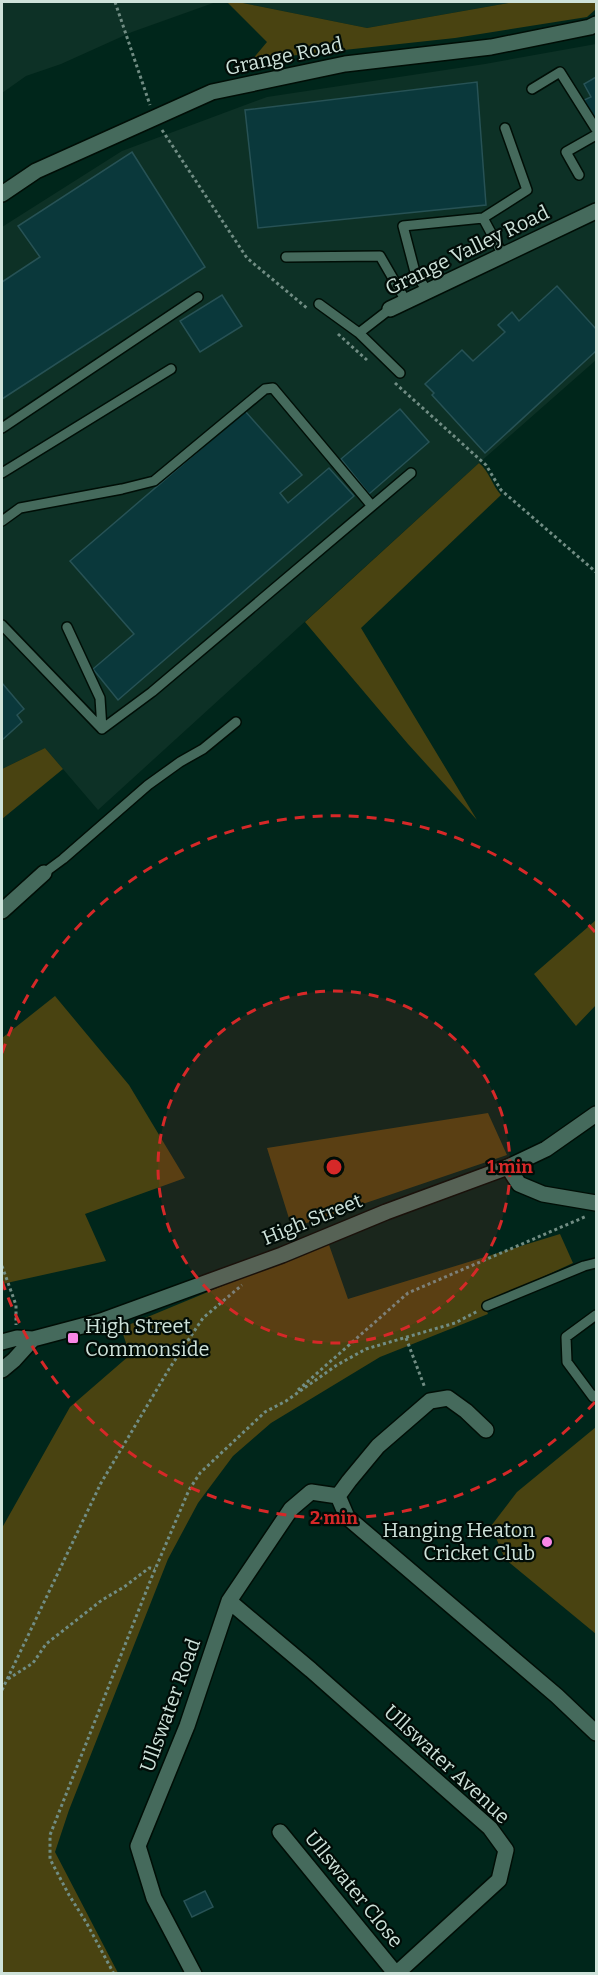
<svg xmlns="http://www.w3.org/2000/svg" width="598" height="1975" viewBox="0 0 598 1975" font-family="Bitter,serif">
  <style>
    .built { fill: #0d3126 }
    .green { fill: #494311 }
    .building { fill: #0a383b; stroke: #275255; stroke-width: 1.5 }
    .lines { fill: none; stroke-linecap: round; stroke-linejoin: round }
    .lane-casing { stroke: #000e06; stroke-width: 12 }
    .street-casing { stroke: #000e06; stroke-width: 18 }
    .secondary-casing { stroke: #000e06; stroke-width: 18 }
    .path { stroke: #718d84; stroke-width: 3; stroke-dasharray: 3 3; stroke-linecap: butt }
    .lane { stroke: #456a5c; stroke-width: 9 }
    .street { stroke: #456a5c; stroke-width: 15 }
    .secondary { stroke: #456a5c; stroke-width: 15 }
    .ring { fill: none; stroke: #d62828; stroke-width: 3; stroke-dasharray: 10 8 }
    .poi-dot { fill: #fa87e7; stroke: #010c07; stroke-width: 2 }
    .labels { text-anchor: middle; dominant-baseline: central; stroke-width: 4.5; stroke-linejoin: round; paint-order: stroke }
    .street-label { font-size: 20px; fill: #cee2da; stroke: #010c07 }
    .poi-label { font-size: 20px; fill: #cee2da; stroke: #010c07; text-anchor: start }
    .centre { fill: #d62828; stroke: #010c07; stroke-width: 3 }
    .ring-label { font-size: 18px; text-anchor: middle; font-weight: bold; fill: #d62828; stroke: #010c07; stroke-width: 4.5; stroke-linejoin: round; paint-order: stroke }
  </style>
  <rect width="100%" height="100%" fill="#00261b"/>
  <path class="built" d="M2,2H216L132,32L61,64L26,76L2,93Z
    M238,2H514L367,28Z
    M596,44V360L479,463L98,810L45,748L2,769V227L122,151L267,97L485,64Z"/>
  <path class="green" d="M227,2H238L367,28L514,2H596V9L587,17L455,38L252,60L267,42Z
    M479,463C489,471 492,485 501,495L361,628L477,820L408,744L305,622Z
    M45,748L63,769L2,819V769Z
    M596,920V1005L576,1026L534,974Z
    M55,996L129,1085L185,1178L85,1214L106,1261L2,1284V1038Z
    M488,1113L507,1155L292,1228L267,1148Z
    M560,1234L573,1263L484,1304L488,1314L380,1357L271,1423L233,1456L198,1503L168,1559L69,1810L55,1852L118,1973L2,1974V1528L70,1407L130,1355L121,1328L328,1242L348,1299Z
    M596,1427V1634L505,1559L491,1526L517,1492Z"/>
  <path class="building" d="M596,77V123L584,100L591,97L584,84Z
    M477,82L486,205L258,228L245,110Z
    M132,152L205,267L2,399V282L40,257L18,226Z
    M557,286L596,329V351L485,453L432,395L434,393L425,384L462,350L473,361L505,332L498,325L512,312L519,321Z
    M222,295L242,326L200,352L180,321Z
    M400,409L429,442L369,494L341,459Z
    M245,411L302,475L280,493L288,503L329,468L354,496L118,700L93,669L134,634L70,561Z
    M2,683L24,709L17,715L22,722L2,740Z
    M205,1891L213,1907L192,1917L184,1901Z"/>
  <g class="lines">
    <defs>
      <path id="lane" d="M532,89L560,72L596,129
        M579,175L566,152L596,135
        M503,255L483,218L527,190L505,128
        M286,257L380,256L406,301
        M427,291L415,272L403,226L483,218
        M319,304L359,333L390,309
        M359,333L400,373
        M2,428L198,297
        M2,473L171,369
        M2,521L20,508L122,489L154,481L265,389L273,388L372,506
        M2,625L102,729L100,698L67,627
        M102,729L152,692L411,473
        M44,873L63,859L148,785L180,762L203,749L236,722
        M487,1306L584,1266L596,1263
        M596,1315L566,1337L567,1362L593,1397L596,1395"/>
      <path id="street" d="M390,309L596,211
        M2,911L44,873
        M508,1167L519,1184L543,1194L596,1203
        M338,1496L347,1517L557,1696L596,1733
        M338,1496L349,1481L378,1446L430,1401L448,1398L466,1411L486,1430
        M229,1601L311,1670L490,1828L506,1850L499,1880L396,1974
        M280,1832L396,1974
        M194,1974L154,1898L138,1846L187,1726L229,1601L291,1509L311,1492L338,1496"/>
      <path id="secondary" d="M2,194L36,171L212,92L345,64L491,47L590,27L596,24
        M2,1342L17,1338L33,1339L101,1321L282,1255L386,1212L508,1167L546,1149L596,1114
        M2,1370L14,1360L33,1339"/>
    </defs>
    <use href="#lane" class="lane-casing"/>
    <use href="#street" class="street-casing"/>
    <use href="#secondary" class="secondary-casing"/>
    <path class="path" d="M115,2L150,105
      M162,130L247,258L308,309
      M338,334L367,360
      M395,383L486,465L501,490L596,572
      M2,1266L16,1305V1325
      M406,1338L425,1388
      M298,1390L408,1293L587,1216
      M8,1679L33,1663L46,1644L102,1600L124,1587L149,1568L155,1569
      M2,1690L101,1483L169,1369L203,1318L242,1285
      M114,1974L86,1922L69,1895L50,1859V1835L151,1579L189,1490L200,1473L265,1412L286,1401L337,1365L366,1349L455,1323L478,1311"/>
    <use href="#lane" class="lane"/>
    <use href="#street" class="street"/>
    <use href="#secondary" class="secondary"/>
  </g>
  <circle cx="334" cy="1167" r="176" fill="#d62828" fill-opacity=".12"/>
  <g class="ring">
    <circle cx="334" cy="1167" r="176"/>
    <path d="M595 1402A351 351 0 0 1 2 1281M2 1053A351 351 0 0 1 595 932"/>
  </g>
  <g class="poi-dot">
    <rect x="67" y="1332" width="12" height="12" rx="3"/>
    <circle cx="547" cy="1542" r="6"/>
  </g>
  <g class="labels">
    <g class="street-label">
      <text transform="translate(284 56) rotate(-12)">Grange Road</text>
      <text transform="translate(467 250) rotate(-26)">Grange Valley Road</text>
      <text transform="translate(312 1219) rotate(-22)">High Street</text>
      <text transform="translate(170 1705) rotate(-70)">Ullswater Road</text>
      <text transform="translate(447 1764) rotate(43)">Ullswater Avenue</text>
      <text transform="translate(354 1889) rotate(51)">Ullswater Close</text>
    </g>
    <g class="poi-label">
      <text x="85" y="1326">High Street<tspan x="85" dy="23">Commonside</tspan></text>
      <text x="535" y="1530" text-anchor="end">Hanging Heaton<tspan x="535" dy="23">Cricket Club</tspan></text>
    </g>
  </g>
  <circle cx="334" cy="1167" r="9" class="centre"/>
  <g class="ring-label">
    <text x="510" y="1173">1 min</text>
    <text x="334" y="1524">2 min</text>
  </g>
  <rect width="598" height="1975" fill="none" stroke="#cee2da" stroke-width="6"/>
</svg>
